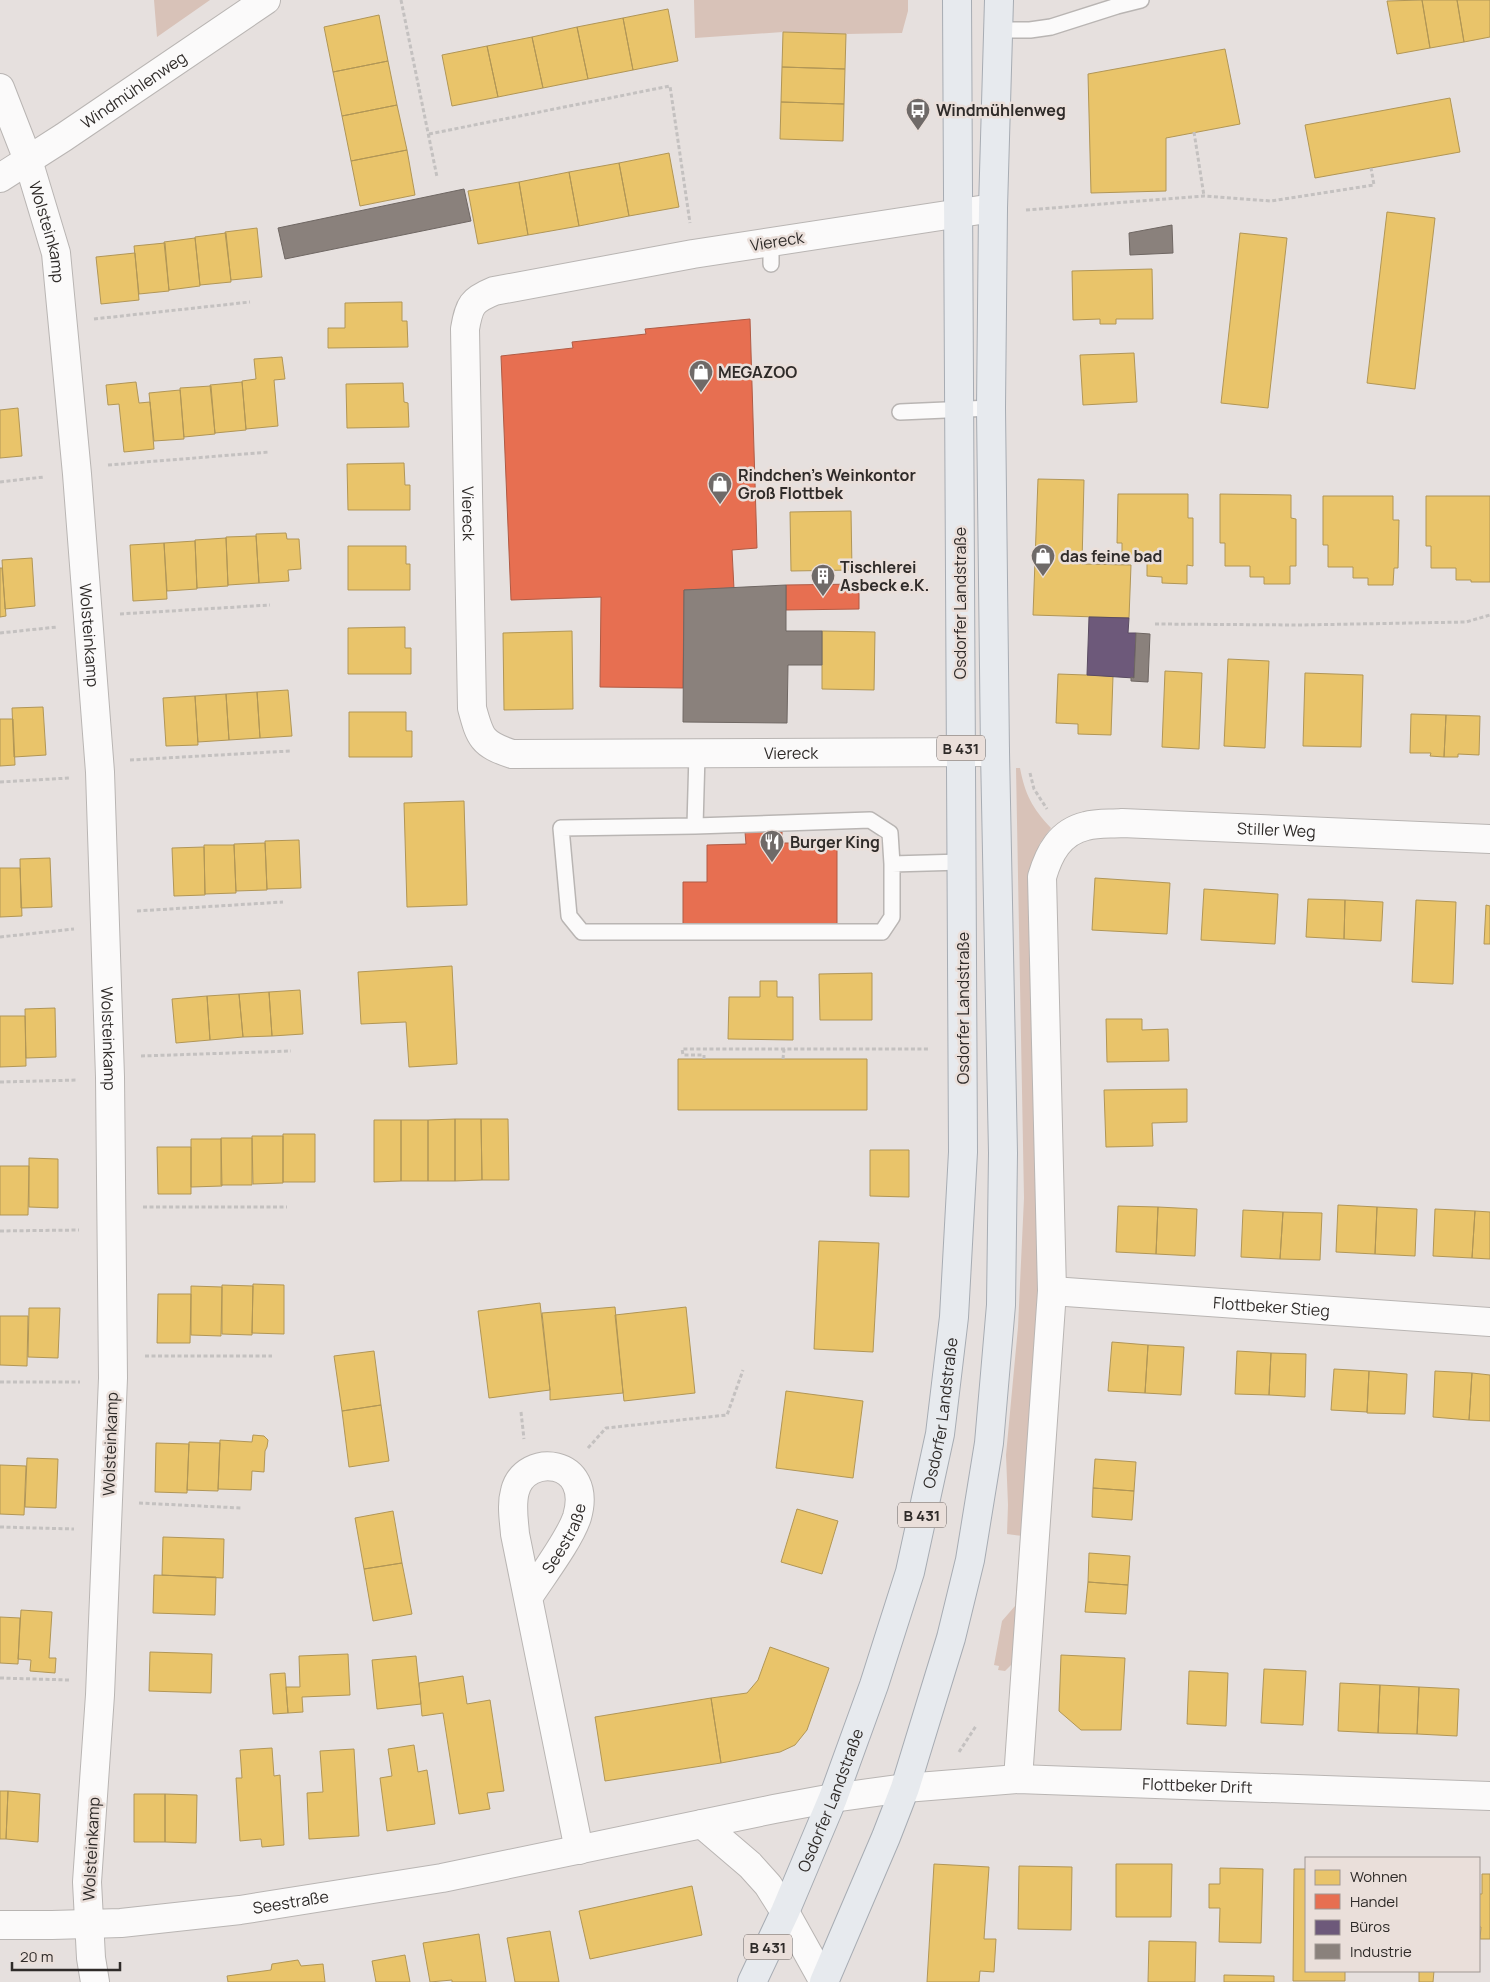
<svg xmlns="http://www.w3.org/2000/svg" width="1490" height="1982" viewBox="0 0 1490 1982" font-family="Manrope,sans-serif">
  <style>
    .green { fill: #d8c2b8 }
    .homes { fill: #e9c46a; stroke: #b19656 }
    .shops { fill: #e76f51; stroke: #b05b45 }
    .offices { fill: #6d597a; stroke: #5a4b62 }
    .industry { fill: #8a817c; stroke: #6f6763 }
    .lines { fill: none; stroke-linecap: round; stroke-linejoin: round }
    .service-casing { stroke: #b9b5b3; stroke-width: 18 }
    .minor-casing { stroke: #b9b5b3; stroke-width: 30 }
    .tertiary-casing { stroke: #b9b5b3; stroke-width: 30 }
    .primary-casing { stroke: #a7acb3; stroke-width: 30 }
    .path { stroke: #c4c1c0; stroke-width: 3; stroke-dasharray: 4 2.5; stroke-linecap: butt }
    .service { stroke: #fbfafa; stroke-width: 15 }
    .minor { stroke: #fbfafa; stroke-width: 28 }
    .tertiary { stroke: #fbfafa; stroke-width: 28 }
    .primary { stroke: #e7eaee; stroke-width: 28 }
    .labels { text-anchor: middle; dominant-baseline: central; stroke-width: 5; stroke-linejoin: round; paint-order: stroke }
    .shield { fill: #eadfda; stroke: #67615e; stroke-width: 1 }
    .shield-label { font-size: 15px; font-weight: bold; fill: #2f2b29 }
    .street-label { font-size: 16px; fill: #2f2b29; stroke: #eadfda }
    .poi-label { font-size: 16px; font-weight: bold; fill: #2f2b29; stroke: #eadfda; text-anchor: start }
  </style>
  <rect width="100%" height="100%" fill="#e6e0de"/>
  <path class="green" d="M154,0H210L157,37Z
    M694,0H908V11L902,33L846,34L783,32L695,38Z
    M1016,768H1020C1025,794 1032,808 1051,828L1040,843L1033,866L1040,1247L1023,1536L1007,1534L1008,1505L1006,1455L1018,1327L1024,1198Z
    M1020,1547H1024L1016,1660L1005,1671L998,1670L999,1666L994,1665L1002,1621L1015,1606Z"/>
  <path class="homes" d="M1422,0L1430,48L1397,54L1387,1Z
    M1422,0H1457L1464,42L1430,48Z
    M1457,0H1490V37L1464,42Z
    M668,9L678,61L633,70L623,18Z
    M379,15L388,61L333,72L324,27Z
    M623,18L633,70L588,79L577,27Z
    M577,27L588,79L543,88L532,37Z
    M783,32L846,34L845,69L782,67Z
    M532,37L543,88L498,97L487,46Z
    M487,46L498,97L452,106L442,55Z
    M1225,49L1240,124L1166,138V191L1091,193L1088,74Z
    M388,61L397,105L342,116L333,72Z
    M782,67L845,69L844,104L781,102Z
    M1450,98L1460,152L1315,178L1305,125Z
    M781,102L844,104L843,141L780,139Z
    M397,105L407,150L351,161L342,116Z
    M407,150L415,195L360,206L351,161Z
    M669,153L679,207L629,216L619,163Z
    M619,163L629,216L579,226L569,172Z
    M569,172L579,226L528,235L519,182Z
    M519,182L528,235L478,244L468,191Z
    M1387,212L1435,218L1415,389L1367,383Z
    M257,228L262,277L231,280L225,232Z
    M226,233L231,282L200,285L195,237Z
    M1240,233L1287,238L1268,408L1221,403Z
    M195,238L200,286L169,290L164,242Z
    M165,243L169,291L139,294L134,246Z
    M135,253L139,300L101,304L96,257Z
    M1152,269L1153,319H1116V324H1100V319L1073,320L1072,271Z
    M402,302V321H407L408,347L328,348V328H345V303Z
    M1134,353L1137,402L1083,405L1080,355Z
    M282,357L285,379L274,380L278,426L246,429L242,381L256,379L254,359Z
    M136,382L139,403L150,402L154,449L124,452L119,404L108,405L106,385Z
    M242,382L246,430L215,433L210,385Z
    M403,383L404,402L408,403L409,427L347,428L346,384Z
    M211,386L215,434L184,437L180,388Z
    M180,390L184,439L154,441L149,393Z
    M18,408L22,456L0,458V410Z
    M404,463L405,485H410V510H348L347,464Z
    M1038,479L1084,480L1082,564L1131,565L1129,618L1033,615Z
    M1118,494H1188V518H1193V566L1187,565V584L1162,583V577L1147,576V557H1122V543H1117Z
    M1220,494L1291,495V518L1296,519V566H1290V584H1264V577H1250V566H1225V543H1220Z
    M1323,496H1393V520H1399L1398,568H1394L1393,585H1368V578H1353V567H1328V545H1323Z
    M1426,496H1490V582H1471V580H1456V568H1431V546H1426Z
    M851,511L852,570L791,571L790,512Z
    M286,533L287,539H299L301,569L288,570L289,581L259,583L256,534Z
    M256,536L259,583L228,585L226,537Z
    M226,538L228,586L197,588L195,540Z
    M195,541L197,589L167,591L164,543Z
    M164,543L167,599L133,601L130,545Z
    M348,546H406V564H410V590H348Z
    M32,558L35,606L5,609L2,560Z
    M0,568H2L6,616L0,617Z
    M405,627V648H411V674H348V628Z
    M572,631L573,709L504,710L503,633Z
    M822,631L875,632L874,690L822,689Z
    M1228,659L1269,661L1265,748L1224,746Z
    M1165,671L1202,673L1199,749L1162,747Z
    M1305,673L1363,675L1361,747L1303,746Z
    M1058,674L1113,676L1111,735L1078,734V724L1056,723Z
    M288,690L292,736L260,738L257,692Z
    M257,692L260,738L229,740L226,694Z
    M226,694L229,740L198,742L195,696Z
    M195,696L198,745L166,746L163,698Z
    M43,707L46,755L14,757L12,708Z
    M349,712H406V731H412V757H349Z
    M1411,714L1446,715L1444,757L1430,756L1431,753H1410Z
    M1446,715L1480,716L1479,755L1458,754V757H1444Z
    M0,719H13L15,765L0,766Z
    M464,801L467,905L407,907L404,803Z
    M299,840L301,888L267,889L265,841Z
    M265,843L267,890L236,891L234,844Z
    M204,845H234L236,893L205,894Z
    M204,847L205,895L174,896L172,848Z
    M50,858L52,907L21,908L20,859Z
    M0,868H20L22,916L0,917Z
    M1095,878L1170,883L1167,934L1092,930Z
    M1204,889L1278,894L1275,944L1201,940Z
    M1308,899L1345,900L1344,939L1306,937Z
    M1345,900L1383,902L1381,941L1344,939Z
    M1416,900L1456,902L1453,984L1412,982Z
    M1486,905L1490,906V944H1484Z
    M452,966L457,1064L409,1067L406,1022L361,1024L358,972Z
    M872,973V1020H820L819,974Z
    M760,981H777V997H793V1040L728,1039L729,997H760Z
    M300,990L303,1034L272,1036L269,992Z
    M269,992L272,1036L243,1037L239,994Z
    M239,994L243,1037L210,1040L207,996Z
    M207,996L210,1040L176,1043L172,999Z
    M55,1008L56,1057L26,1058L25,1009Z
    M0,1016H25L26,1066L0,1067Z
    M1106,1019H1142V1030L1168,1029L1169,1061L1107,1062Z
    M678,1059H867V1110H678Z
    M1187,1089V1122L1152,1123L1153,1146L1106,1147L1104,1090Z
    M455,1119H481L482,1180L455,1181Z
    M455,1119V1181H428V1120Z
    M481,1119H508L509,1180H482Z
    M374,1120H401V1181L374,1182Z
    M401,1120H428V1181H401Z
    M283,1134H315V1182H283Z
    M252,1136H283V1183L253,1184Z
    M221,1138H252V1185H221Z
    M191,1139H221L222,1186L191,1187Z
    M157,1147H191V1194H158Z
    M870,1150H909V1197L870,1196Z
    M29,1158L58,1159V1208L29,1207Z
    M0,1166H29L28,1215H0Z
    M1338,1205L1377,1207L1375,1254L1336,1252Z
    M1118,1206L1158,1207L1156,1254L1116,1252Z
    M1158,1207L1197,1209L1195,1256L1156,1254Z
    M1377,1207L1417,1209L1415,1256L1375,1254Z
    M1435,1209L1475,1211L1472,1258L1433,1256Z
    M1243,1210L1283,1212L1280,1259L1241,1257Z
    M1475,1211L1490,1212V1259L1472,1258Z
    M1283,1212L1322,1213L1320,1260L1280,1259Z
    M819,1241L879,1243L873,1352L814,1349Z
    M253,1284L284,1285V1334L252,1333Z
    M222,1285L253,1286L252,1335L222,1334Z
    M191,1286L222,1287L221,1336L191,1335Z
    M158,1294H191L190,1343H157Z
    M540,1303L550,1390L489,1398L478,1311Z
    M615,1307L623,1393L550,1400V1390L542,1313Z
    M686,1307L695,1393L624,1401L615,1315Z
    M29,1308H60L58,1358L28,1357Z
    M0,1316H28L27,1366L0,1365Z
    M1112,1342L1148,1345L1145,1393L1108,1391Z
    M1148,1345L1184,1347L1181,1395L1145,1393Z
    M374,1351L381,1405L342,1411L334,1356Z
    M1237,1351L1271,1353L1269,1395L1235,1394Z
    M1271,1353L1306,1354L1305,1397L1269,1395Z
    M1334,1369L1369,1371L1367,1412L1331,1410Z
    M1369,1371L1407,1374L1405,1414L1367,1413Z
    M1435,1371L1472,1373L1469,1420L1433,1417Z
    M1472,1373L1490,1375V1421L1469,1420Z
    M786,1391L863,1401L853,1478L776,1468Z
    M381,1405L389,1461L349,1467L342,1411Z
    M253,1435L264,1436L268,1440L267,1447L265,1451L264,1472L252,1471L251,1490L218,1489L220,1440L252,1442Z
    M189,1442L220,1443L218,1491L187,1490Z
    M156,1443L189,1444L187,1493L155,1492Z
    M27,1458L58,1459L56,1508L25,1507Z
    M1095,1459L1136,1462L1134,1491L1093,1488Z
    M0,1465L26,1466L24,1515L0,1514Z
    M1093,1488L1134,1491L1132,1520L1092,1517Z
    M797,1509L838,1521L822,1574L781,1562Z
    M393,1511L402,1563L364,1569L355,1518Z
    M163,1537L224,1539L223,1578L162,1575Z
    M1089,1553L1130,1556L1128,1585L1088,1582Z
    M402,1563L412,1614L373,1621L364,1569Z
    M154,1575L216,1577L215,1615L153,1613Z
    M1088,1582L1128,1585L1126,1614L1085,1612Z
    M21,1610L52,1612L49,1658H56L55,1673L30,1671L31,1660L18,1659Z
    M0,1617L20,1618L18,1664L0,1663Z
    M770,1647L829,1668L807,1730L795,1745L780,1752L721,1763L711,1698L747,1693L758,1680Z
    M150,1652L212,1654L211,1693L149,1691Z
    M348,1654L350,1695L302,1697L303,1712L288,1713L286,1687H300L299,1656Z
    M1061,1655L1125,1658L1121,1730H1081L1059,1711Z
    M416,1656L421,1704L377,1709L372,1660Z
    M1264,1669L1306,1671L1303,1725L1261,1723Z
    M1189,1671L1228,1673L1226,1726L1187,1724Z
    M285,1673L288,1713L273,1714L270,1674Z
    M463,1676L467,1704L490,1700L504,1791L487,1793L490,1809L459,1814L443,1713L422,1716L419,1683Z
    M1340,1683L1380,1685L1378,1733L1338,1731Z
    M1380,1685L1419,1687L1417,1734L1378,1733Z
    M1419,1687L1459,1689L1457,1736L1417,1734Z
    M711,1698L721,1763L605,1781L595,1717Z
    M414,1745L418,1772L427,1770L435,1824L387,1831L380,1778L392,1776L388,1749Z
    M272,1748L274,1776L280,1775L284,1845L262,1847L261,1839L240,1841L236,1778H242L240,1750Z
    M354,1749L359,1836L309,1839L307,1793L323,1792L320,1751Z
    M0,1791H8L6,1839H0Z
    M8,1791L40,1794L38,1842L6,1839Z
    M134,1794H165V1842H134Z
    M165,1794L197,1795L196,1843L165,1842Z
    M934,1864L989,1867L984,1939H996L994,1972L980,1971L979,1982H927Z
    M1116,1864H1172L1171,1917H1116Z
    M1019,1866L1072,1867L1071,1930L1018,1929Z
    M1220,1868L1263,1869L1261,1943L1219,1942L1220,1908H1209V1884H1220Z
    M1294,1869H1306V1971H1345V1981H1293Z
    M1482,1874H1490V1939H1480L1481,1927H1479V1894H1482Z
    M692,1886L702,1935L590,1959L579,1911Z
    M550,1931L559,1982H515L507,1938Z
    M479,1934L486,1982H452V1980L430,1982L423,1943Z
    M1149,1941L1196,1942L1195,1982H1148Z
    M405,1955L410,1982H376L372,1961Z
    M298,1960L301,1966L323,1964L325,1982H228L227,1976L271,1970L272,1964Z
    M1419,1971H1434L1433,1982H1419Z
    M1224,1975L1274,1976V1982H1224Z"/>
  <path class="shops" d="M750,319L757,548L732,550L734,589L684,590L683,688L600,687L601,597L511,600L501,356L573,348L572,342L646,334L645,329Z
    M859,584V609L786,610V585Z
    M745,832H782V843H837V925H683V882H707V845L746,844Z"/>
  <path class="offices" d="M1089,617L1129,618L1128,633H1136L1134,678L1087,675Z"/>
  <path class="industry" d="M464,189L471,221L285,259L278,228Z
    M1172,225L1173,253L1130,255L1129,233Z
    M786,585V631H822V665H788L787,723L683,722L684,590Z
    M1136,633L1150,634L1148,682L1131,681V677L1134,678Z"/>
  <g class="lines">
    <defs>
      <path id="service" d="M1117,6L1141,0
        M998,30H1030L1051,27L1117,6L1118,0
        M771,242V264
        M900,412L991,408
        M870,820L890,833L892,864V917L882,932H582L569,916L561,828L695,826Z
        M695,826L697,754
        M892,864L962,862"/>
      <g id="minor">
        <path id="s1" d="M0,88L28,160L56,253L77,474L100,772L110,1077L113,1378L100,1695L87,1882L91,1958L95,1982"/>
        <path id="s2" d="M0,178L64,137L266,0"/>
        <path id="s3" d="M993,208L693,254L494,291C472,300 469,305 465,329L472,708C480,738 482,744 512,754L995,752"/>
        <path id="s4" d="M1052,1291L1490,1322"/>
        <path id="s5" d="M529,1596C542,1576 570,1539 577,1517C594,1458 525,1452 515,1491C511,1505 514,1520 515,1534L579,1850"/>
        <path id="s6" d="M1018,1779L1052,1291L1042,877C1049,853 1060,832 1086,826C1097,823 1110,824 1122,823L1490,839"/>
        <path d="M702,1824L750,1865L768,1885L785,1912"/>
        <path id="s7" d="M0,1925H52L121,1923L240,1910L442,1878L774,1809L833,1798L905,1788L1018,1779L1490,1796"/>
      </g>
      <path id="tertiary" d="M785,1912L824,1982"/>
      <g id="primary">
        <path id="s8" d="M752,1982L785,1912L833,1798L874,1685L910,1572L940,1434L954,1317L963,1152L957,0"/>
        <path d="M824,1982L886,1837L905,1788L951,1638L970,1560L989,1443L1001,1305L1003,1153L995,752L991,408L993,208L999,0"/>
      </g>
    </defs>
    <use href="#service" class="service-casing"/>
    <use href="#minor" class="minor-casing"/>
    <use href="#tertiary" class="tertiary-casing"/>
    <use href="#primary" class="primary-casing"/>
    <path class="path" d="M401,0L437,177
      M1194,132L1204,196
      M429,134L670,86L690,223
      M1026,210L1204,196L1271,201L1374,185L1371,168
      M94,319L250,302
      M108,465L269,452
      M0,482L44,477
      M120,614L270,605
      M1155,624L1300,625L1466,622L1490,615
      M0,633L57,627
      M130,760L290,751
      M1030,773L1034,789L1047,809
      M0,782L69,778
      M137,911L283,902
      M0,937L74,929
      M141,1056L291,1051
      M704,1059V1055H683L682,1049H930
      M783,1059L784,1049
      M0,1082L77,1080
      M143,1207H287
      M0,1231L79,1230
      M145,1356H272
      M0,1382H80
      M521,1412L524,1439
      M588,1448L606,1428L727,1415L743,1370
      M139,1503L241,1508
      M0,1527L74,1529
      M0,1678L69,1680
      M959,1752L976,1726"/>
    <use href="#service" class="service"/>
    <use href="#minor" class="minor"/>
    <use href="#tertiary" class="tertiary"/>
    <use href="#primary" class="primary"/>
  </g>
  <defs>
    <symbol id="bus-pin" viewBox="-11 -11 22 30"><path d="M0 17L-7.5 6A9.5 9.5 0 1 1 7.5 6Z" fill="#6f6a68" stroke="#eadfda"/><path d="M-5-6H5V4H4V6H2V4H-2V6H-4V4H-5ZM-3.5-4V0h7V-4ZM-3.5 1.2v1.5H-2V1.2ZM2 1.2v1.5H3.5V1.2Z" fill="#fff"/></symbol>
    <symbol id="shop-pin" viewBox="-11 -11 22 30"><path d="M0 17L-7.5 6A9.5 9.5 0 1 1 7.5 6Z" fill="#6f6a68" stroke="#eadfda"/><path d="M-5-2.5h2.3a2.7 3.5 0 0 1 5.4 0H5L5.5 6h-11ZM-1.5-2.5h3a1.5 2.3 0 0 0-3 0Z" fill="#fff"/></symbol>
    <symbol id="building-pin" viewBox="-11 -11 22 30"><path d="M0 17L-7.5 6A9.5 9.5 0 1 1 7.5 6Z" fill="#6f6a68" stroke="#eadfda"/><path d="M-4-6H4V6H1V3H-1V6H-4ZM-2.5-4.3h1.7v1.8h-1.7ZM.8-4.3h1.7v1.8H.8ZM-2.5-1h1.7V.8h-1.7ZM.8-1h1.7V.8H.8Z" fill="#fff"/></symbol>
    <symbol id="restaurant-pin" viewBox="-11 -11 22 30"><path d="M0 17L-7.5 6A9.5 9.5 0 1 1 7.5 6Z" fill="#6f6a68" stroke="#eadfda"/><path d="M-5-6h1v4h1v-4h1v4h1v-4h1v5L-1.5 .5V6h-2V.5L-5-1ZM5-6V6H3V1.5H1.5Q1.5-4 5-6Z" fill="#fff"/></symbol>
  </defs>
  <g fill-rule="evenodd">
    <use href="#bus-pin" x="904" y="96" width="28" height="38"/>
    <use href="#shop-pin" x="687" y="358" width="28" height="38"/>
    <use href="#shop-pin" x="706" y="470" width="28" height="38"/>
    <use href="#shop-pin" x="1029" y="542" width="28" height="38"/>
    <use href="#building-pin" x="809" y="562" width="28" height="38"/>
    <use href="#restaurant-pin" x="758" y="828" width="28" height="38"/>
  </g>
  <g class="labels">
    <g class="shield">
      <rect x="937" y="735.5" width="48" height="25" rx="4"/>
      <rect x="898" y="1502.5" width="48" height="25" rx="4"/>
      <rect x="744" y="1934.5" width="48" height="25" rx="4"/>
    </g>
    <g class="shield-label">
      <text x="961" y="748">B 431</text>
      <text x="922" y="1515">B 431</text>
      <text x="768" y="1947">B 431</text>
    </g>
    <g class="street-label">
      <text stroke="none"><textPath href="#s2" startOffset="160">Windmühlenweg</textPath></text>
      <text stroke="none"><textPath href="#s1" startOffset="152">Wolsteinkamp</textPath></text>
      <text transform="translate(777 241) rotate(-9)">Viereck</text>
      <text stroke="none"><textPath href="#s3" startOffset="742">Viereck</textPath></text>
      <text transform="translate(960 603) rotate(-90)">Osdorfer Landstraße</text>
      <text stroke="none"><textPath href="#s1" startOffset="558">Wolsteinkamp</textPath></text>
      <text stroke="none"><textPath href="#s3" startOffset="1281">Viereck</textPath></text>
      <text stroke="none"><textPath href="#s6" startOffset="1165">Stiller Weg</textPath></text>
      <text transform="translate(963 1008) rotate(-90)">Osdorfer Landstraße</text>
      <text stroke="none"><textPath href="#s1" startOffset="962">Wolsteinkamp</textPath></text>
      <text stroke="none"><textPath href="#s4" startOffset="220">Flottbeker Stieg</textPath></text>
      <text stroke="none"><textPath href="#s8" startOffset="602">Osdorfer Landstraße</textPath></text>
      <text transform="translate(110 1444) rotate(-88)">Wolsteinkamp</text>
      <text stroke="none"><textPath href="#s5" startOffset="68">Seestraße</textPath></text>
      <text stroke="none"><textPath href="#s7" startOffset="1210">Flottbeker Drift</textPath></text>
      <text stroke="none"><textPath href="#s8" startOffset="198">Osdorfer Landstraße</textPath></text>
      <text transform="translate(91 1849) rotate(-87)">Wolsteinkamp</text>
      <text stroke="none"><textPath href="#s7" startOffset="292">Seestraße</textPath></text>
    </g>
    <g class="poi-label">
      <text x="936" y="110">Windmühlenweg</text>
      <text x="718" y="372">MEGAZOO</text>
      <text x="738" y="475">Rindchen's Weinkontor<tspan x="738" dy="18">Groß Flottbek</tspan></text>
      <text x="1060" y="556">das feine bad</text>
      <text x="840" y="567">Tischlerei<tspan x="840" dy="18">Asbeck e.K.</tspan></text>
      <text x="790" y="842">Burger King</text>
    </g>
  </g>
  <rect x="1305" y="1857" width="175" height="115" fill="#eadfda" stroke="#9f9793"/>
  <rect x="1315" y="1870" width="25" height="15" fill="#e9c46a" stroke="#9f9793"/>
  <text x="1350" y="1882" font-size="15" fill="#2f2b29">Wohnen</text>
  <rect x="1315" y="1894" width="25" height="15" fill="#e76f51" stroke="#9f9793"/>
  <text x="1350" y="1907" font-size="15" fill="#2f2b29">Handel</text>
  <rect x="1315" y="1920" width="25" height="15" fill="#6d597a" stroke="#9f9793"/>
  <text x="1350" y="1932" font-size="15" fill="#2f2b29">Büros</text>
  <rect x="1315" y="1944" width="25" height="15" fill="#8a817c" stroke="#9f9793"/>
  <text x="1350" y="1957" font-size="15" fill="#2f2b29">Industrie</text>
  <path d="M12 1962v8h108v-8" fill="none" stroke="#2f2b29" stroke-width="2.5"/>
  <text x="20" y="1962" font-size="15" fill="#2f2b29" stroke="#eadfda" stroke-width="4" paint-order="stroke">20 m</text>
</svg>
